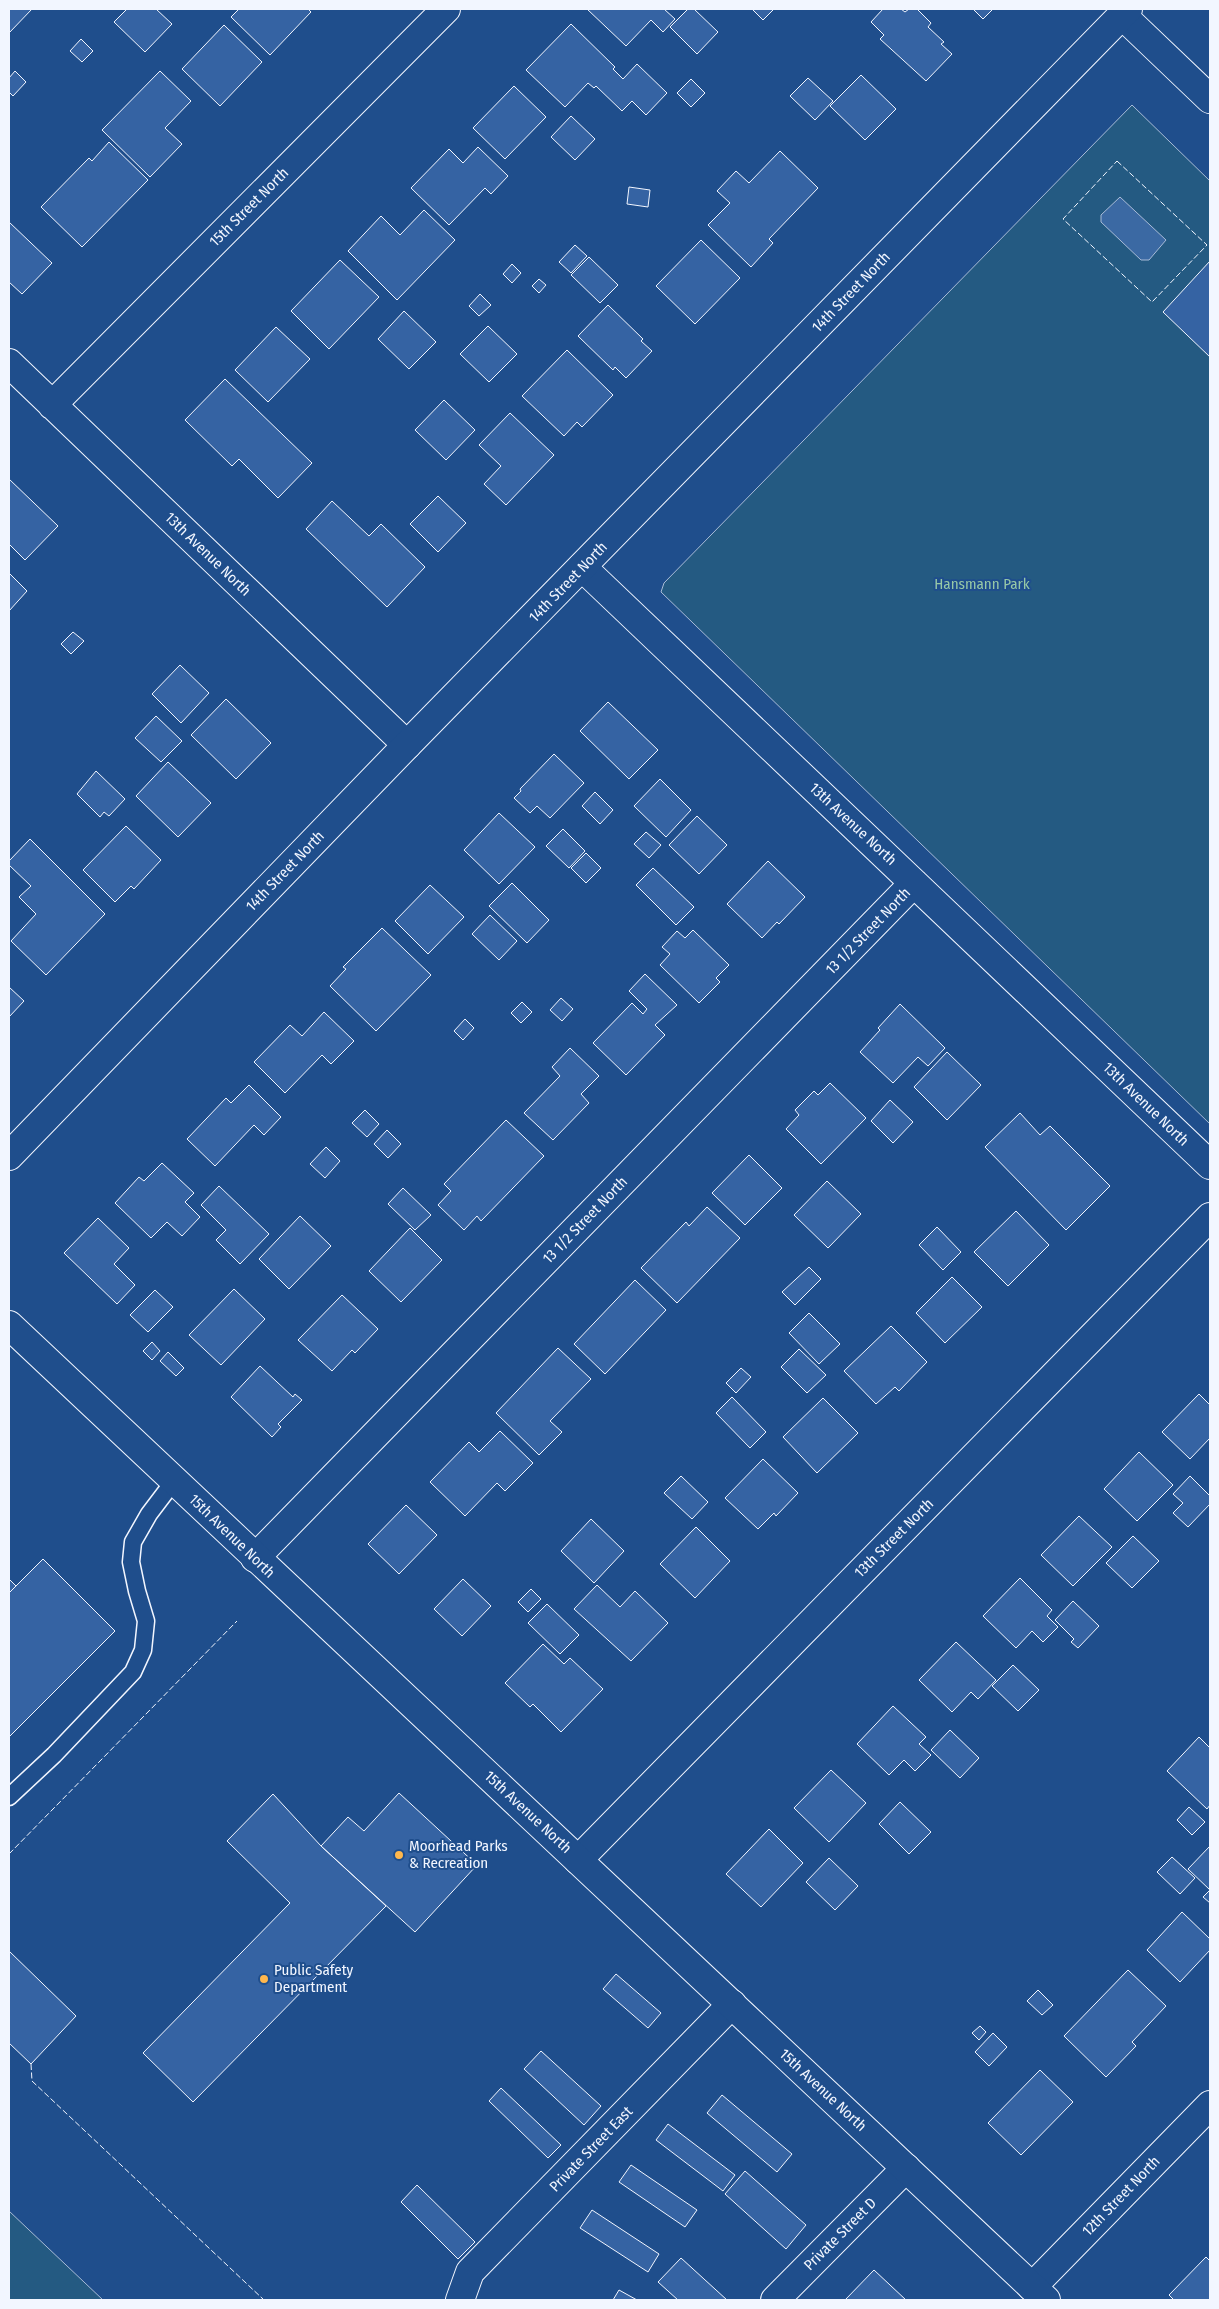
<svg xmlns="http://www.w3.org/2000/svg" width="1219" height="2309" viewBox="0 0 1219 2309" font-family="'Fira Sans Condensed',sans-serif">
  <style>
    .green { fill: #245a82; stroke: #a8bbd7 }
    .water { fill: #3b69a3; stroke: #a8bbd7 }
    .building { fill: #3563a3; stroke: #f2f6ff }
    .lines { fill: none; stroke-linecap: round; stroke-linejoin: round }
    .lane-casing { stroke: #f2f6ff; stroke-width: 19 }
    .street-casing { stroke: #f2f6ff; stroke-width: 30 }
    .secondary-casing { stroke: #f2f6ff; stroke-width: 30 }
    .lane { stroke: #1f4e8c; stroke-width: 16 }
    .street { stroke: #1f4e8c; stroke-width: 28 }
    .secondary { stroke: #1f4e8c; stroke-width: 28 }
    .fence { stroke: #f2f6ff; stroke-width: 1; stroke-dasharray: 6 2.5; stroke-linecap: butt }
    .poi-dot { fill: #ffb74d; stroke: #1f4e8c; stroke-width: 2 }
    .labels { text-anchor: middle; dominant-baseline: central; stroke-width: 4; stroke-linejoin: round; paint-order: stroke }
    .street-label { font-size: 15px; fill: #f2f6ff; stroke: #1f4e8c }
    .park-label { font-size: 15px; fill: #97c8a6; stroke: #1f4e8c }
    .poi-label { font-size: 15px; fill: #f2f6ff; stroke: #1f4e8c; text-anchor: start }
  </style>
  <rect width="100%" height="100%" fill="#1f4e8c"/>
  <path class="green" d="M1132,105L1210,181V1124L661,592L664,583Z
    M9,2211L103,2300H9Z"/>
  <path class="water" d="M1120,197L1166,240L1149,260H1141L1101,222V215Z"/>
  <path class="building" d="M9,9H32L9,33Z
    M127,9H156L172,24L145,52L114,22Z
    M239,9H308L311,12L270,55L231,17Z
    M587,9H664L675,19L663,32L651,20L626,46Z
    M688,9H694L718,32L697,54L670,27Z
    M752,9H774L763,20Z
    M883,9H901L905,12L909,9H917L931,23L928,27L944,42L941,44L952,54L926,81L880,39L884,35L871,22Z
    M973,9H993L983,19Z
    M571,24L615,67L613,69L623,79L637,64L667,93L646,115L632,101L622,111L596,86L594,88L588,83L565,107L526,70Z
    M224,25L262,62L220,106L182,69Z
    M81,39L93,51L82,62L70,51Z
    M15,71L26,82L13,96L9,92V78Z
    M160,71L191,101L165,128L182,144L150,177L102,130Z
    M861,75L896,109L865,140L830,106Z
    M808,78L833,101L815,120L790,96Z
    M691,79L705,93L691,107L677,93Z
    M514,86L546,117L505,159L473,128Z
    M571,116L595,139L575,160L551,137Z
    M109,142L148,180L82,247L41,207L89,158L92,161Z
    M478,147L508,176L491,194L485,188L449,225L411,188L449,149L463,163Z
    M780,151L818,188L769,239L773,243L751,267L708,225L730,203L717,191L736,171L749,183Z
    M629,187L650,190L648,207L627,204Z
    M424,210L455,240L397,300L348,251L381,216L400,235Z
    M9,222L52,263L22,294L9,282Z
    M701,240L740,278L695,324L656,286Z
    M575,245L587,256L571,273L559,262Z
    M589,257L618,285L600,303L571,275Z
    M340,260L379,297L329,349L291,311Z
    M1210,261V357L1163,312Z
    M512,264L521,273L512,283L503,274Z
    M539,279L546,285L539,293L532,286Z
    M480,294L491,305L479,316L469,306Z
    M608,305L643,339L641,341L652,351L626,378L615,367L613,370L578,336Z
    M404,311L436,342L409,369L378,339Z
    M488,326L517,354L489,382L460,354Z
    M276,327L310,359L268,402L235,370Z
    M567,350L613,395L582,427L577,422L564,436L522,396Z
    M225,379L312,463L278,498L239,459L232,466L185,420Z
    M444,400L475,430L446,460L415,430Z
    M510,413L554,455L506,505L484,484L501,466L479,445Z
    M9,479L58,526L25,560L9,544Z
    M438,496L466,523L438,552L410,524Z
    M332,501L369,536L381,524L425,567L387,607L306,529Z
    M9,573L27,591L9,611Z
    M73,632L84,641L71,654L61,644Z
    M180,665L209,693L181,723L152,694Z
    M226,699L271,743L236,779L191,735Z
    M608,702L658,750L629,779L580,731Z
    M156,716L182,741L161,762L135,738Z
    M554,754L584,783L550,818L537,806L530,813L514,798L521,791L520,789Z
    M168,762L211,803L178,837L136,796Z
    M96,771L125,799L109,816L104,812L100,817L77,794Z
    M660,779L691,810L666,837L634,806Z
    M595,792L613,810L600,824L582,806Z
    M499,813L535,847L499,884L464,850Z
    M697,816L727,845L699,874L669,845Z
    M126,826L161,860L134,889L131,886L115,902L83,870Z
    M563,829L585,851L569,868L546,846Z
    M646,832L661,845L649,858L634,844Z
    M30,839L105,914L46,975L11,941L36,914L19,897L31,886L9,865V861Z
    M586,853L601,868L586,883L571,868Z
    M768,861L805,897L779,924L777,922L762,938L727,904Z
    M653,868L694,907L676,925L636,885Z
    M512,883L549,920L527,943L489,906Z
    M430,885L464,917L428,954L395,921Z
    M490,915L517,941L499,960L472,934Z
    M382,928L431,975L376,1031L330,986L346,969L343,967Z
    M693,930L729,965L716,978L720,982L699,1003L660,965L670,954L662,947L677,931L685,938Z
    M645,974L677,1005L655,1025L665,1035L626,1075L593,1043L632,1003L643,1014L647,1009L629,991Z
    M9,987L24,1001L9,1017Z
    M561,998L573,1009L562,1021L550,1010Z
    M522,1002L532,1012L521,1023L511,1013Z
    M900,1004L945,1048L928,1066L918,1057L893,1083L860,1052L880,1030L878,1028Z
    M324,1012L354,1041L331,1064L322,1055L285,1093L254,1062L290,1025L302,1036Z
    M465,1019L474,1028L463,1040L454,1031Z
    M570,1048L599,1076L581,1094L589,1103L553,1140L524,1113L560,1076L552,1067Z
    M947,1052L981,1085L947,1120L914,1087Z
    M830,1083L866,1118L821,1164L786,1129L799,1115L795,1110L814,1091L818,1095Z
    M249,1085L281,1117L264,1135L254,1125L215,1166L187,1139L226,1098L231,1103Z
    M890,1100L913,1122L893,1143L871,1121Z
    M365,1110L379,1124L367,1137L352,1123Z
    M1020,1113L1040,1135L1050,1126L1110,1186L1066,1230L985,1147Z
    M506,1120L544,1156L481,1221L477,1216L464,1230L438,1205L451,1191L444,1184Z
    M387,1130L401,1144L388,1158L374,1144Z
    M326,1147L340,1161L325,1178L310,1164Z
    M749,1155L782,1188L745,1225L712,1193Z
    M162,1163L194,1193L185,1202L200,1217L182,1236L167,1222L151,1238L115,1203L139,1177L144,1181Z
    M827,1181L861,1214L828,1248L794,1215Z
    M219,1186L269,1234L240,1264L216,1240L226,1230L201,1205Z
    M403,1188L431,1215L415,1230L388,1204Z
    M707,1207L740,1238L677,1303L641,1268L686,1222L689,1226Z
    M1016,1211L1049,1245L1008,1286L974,1252Z
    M300,1216L331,1246L289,1289L259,1259Z
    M98,1218L129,1248L114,1264L135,1285L117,1304L64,1253Z
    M937,1227L961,1252L943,1270L919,1245Z
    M410,1228L442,1260L401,1302L369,1271Z
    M809,1267L821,1279L795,1305L782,1292Z
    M952,1277L982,1307L945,1343L916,1313Z
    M635,1280L666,1310L605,1374L574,1344Z
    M234,1289L265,1319L221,1365L189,1335Z
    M155,1290L173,1307L148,1332L130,1315Z
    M342,1295L378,1329L355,1353L352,1350L332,1371L298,1340Z
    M809,1313L840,1344L819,1364L789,1333Z
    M891,1326L927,1362L899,1391L895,1387L876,1404L844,1371Z
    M152,1342L160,1351L152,1360L143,1351Z
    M558,1348L591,1379L550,1421L562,1432L539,1455L496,1413Z
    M799,1349L826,1375L807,1393L781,1367Z
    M168,1352L184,1368L176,1376L160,1361Z
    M260,1366L293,1397L295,1394L302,1400L278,1424L281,1427L272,1437L231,1397Z
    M741,1368L751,1377L736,1393L726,1383Z
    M1199,1394L1210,1405V1438L1190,1459L1162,1432Z
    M732,1397L766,1432L750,1448L716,1413Z
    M823,1398L858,1433L817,1473L783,1437Z
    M500,1431L533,1463L505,1491L497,1483L465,1516L430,1482L469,1442L479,1452Z
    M1139,1452L1173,1485L1137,1521L1104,1489Z
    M763,1459L798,1493L776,1516L774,1513L758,1529L725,1498Z
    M681,1476L708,1502L692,1519L664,1493Z
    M1190,1476L1210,1496V1504L1188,1527L1173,1513L1183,1503L1173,1494Z
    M406,1505L437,1535L399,1574L368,1544Z
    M1079,1516L1112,1547L1073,1586L1041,1555Z
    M591,1519L624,1551L594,1583L561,1551Z
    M696,1527L730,1561L695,1598L660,1564Z
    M1133,1536L1159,1561L1132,1588L1106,1563Z
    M43,1559L115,1631L9,1737V1593Z
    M1020,1578L1052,1610L1047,1616L1058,1627L1043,1642L1032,1631L1016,1648L983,1616Z
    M9,1579L16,1586L9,1593Z
    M463,1579L491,1606L462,1636L434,1609Z
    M597,1585L620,1607L635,1591L668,1623L631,1661L574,1609Z
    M531,1589L541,1599L528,1612L518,1602Z
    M1073,1601L1099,1626L1078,1648L1071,1642L1074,1639L1055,1620Z
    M547,1604L579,1635L560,1654L528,1623Z
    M956,1642L996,1680L978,1699L971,1692L952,1712L919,1680Z
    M543,1644L564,1664L570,1658L603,1689L561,1732L533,1704L530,1707L505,1683Z
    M1013,1665L1039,1690L1018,1711L992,1686Z
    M893,1706L926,1737L919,1744L931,1755L915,1771L904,1760L889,1775L857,1744Z
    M950,1730L979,1758L960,1778L931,1750Z
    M1199,1737L1210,1748V1805L1207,1809L1167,1771Z
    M831,1770L866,1803L829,1842L794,1808Z
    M399,1793L477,1865L415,1932L321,1846L348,1817L364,1831Z
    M273,1794L321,1846L386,1906L193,2102L143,2053L290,1903L227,1841Z
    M900,1802L931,1832L909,1854L879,1824Z
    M1189,1807L1205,1822L1192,1835L1177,1820Z
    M769,1829L803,1863L761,1907L726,1874Z
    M1210,1846V1903L1203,1897L1210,1890L1188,1869Z
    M1172,1857L1195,1878L1180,1894L1157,1872Z
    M829,1858L858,1886L835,1910L806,1882Z
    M1182,1912L1210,1939V1950L1180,1982L1147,1950Z
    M9,1951L76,2016L31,2064L9,2043Z
    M1128,1970L1166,2006L1132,2042L1136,2046L1106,2077L1064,2036Z
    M616,1974L661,2013L648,2028L603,1989Z
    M1038,1990L1053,2005L1042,2015L1027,2001Z
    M980,2026L986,2032L979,2040L972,2033Z
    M993,2033L1007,2047L989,2066L975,2052Z
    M541,2051L601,2106L584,2125L524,2069Z
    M1040,2070L1073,2102L1021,2155L988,2123Z
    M501,2088L561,2145L548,2158L489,2101Z
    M722,2095L792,2154L777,2172L707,2113Z
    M668,2124L735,2175L723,2191L656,2140Z
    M631,2165L697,2210L685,2227L619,2182Z
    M745,2171L806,2225L786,2249L725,2194Z
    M417,2185L475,2242L458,2259L401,2202Z
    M592,2210L659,2254L648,2272L580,2228Z
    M1206,2257L1210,2261V2300H1174L1169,2295Z
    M681,2258L727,2300H678L658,2282Z
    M874,2270L906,2300H845Z
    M619,2290L637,2300H613Z"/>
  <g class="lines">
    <defs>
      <path id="lane" d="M9,1797L54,1755L133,1672L143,1650L146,1621L137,1591L131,1562L133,1542L149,1514L174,1481"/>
      <path id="street" d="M1122,15L1210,99
        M9,363L407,745
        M52,405L446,9
        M582,567L1210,1165
        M255,1558L914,883
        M578,1860L1210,1217
        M1032,2287L1210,2105
        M460,2300L470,2272L732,2004
        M775,2300L906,2168"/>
      <path id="secondary" d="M9,1156L407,745L1128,9
        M9,1325L1046,2300"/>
    </defs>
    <use href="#lane" class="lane-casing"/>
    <use href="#street" class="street-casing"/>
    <use href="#secondary" class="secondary-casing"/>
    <use href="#lane" class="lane"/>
    <use href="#street" class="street"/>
    <use href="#secondary" class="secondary"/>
    <path class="fence" d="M1117,161L1207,245L1152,302L1063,219Z
      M9,1854L237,1621
      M31,2064L32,2081L264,2300"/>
  </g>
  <g class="poi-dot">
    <circle cx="399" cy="1855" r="5"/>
    <circle cx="264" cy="1979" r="5"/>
  </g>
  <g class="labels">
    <g class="street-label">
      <text transform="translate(249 207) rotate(-45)">15th Street North</text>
      <text transform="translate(851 292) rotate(-46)">14th Street North</text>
      <text transform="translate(208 554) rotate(44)">13th Avenue North</text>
      <text transform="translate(568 582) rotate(-46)">14th Street North</text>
      <text transform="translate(853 824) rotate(43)">13th Avenue North</text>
      <text transform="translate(285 871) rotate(-46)">14th Street North</text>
      <text transform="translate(868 931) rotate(-46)">13 1/2 Street North</text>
      <text transform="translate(1146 1104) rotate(44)">13th Avenue North</text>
      <text transform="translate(585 1220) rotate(-46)">13 1/2 Street North</text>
      <text transform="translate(232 1536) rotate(44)">15th Avenue North</text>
      <text transform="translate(894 1538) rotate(-45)">13th Street North</text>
      <text transform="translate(528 1812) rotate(43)">15th Avenue North</text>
      <text transform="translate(823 2090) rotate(43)">15th Avenue North</text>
      <text transform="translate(591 2149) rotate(-46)">Private Street East</text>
      <text transform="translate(1121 2196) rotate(-46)">12th Street North</text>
      <text transform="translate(840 2234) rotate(-45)">Private Street D</text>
    </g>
    <g class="park-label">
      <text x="982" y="584">Hansmann Park</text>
    </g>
    <g class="poi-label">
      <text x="409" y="1846">Moorhead Parks<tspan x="409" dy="17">&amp; Recreation</tspan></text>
      <text x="274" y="1970">Public Safety<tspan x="274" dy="17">Department</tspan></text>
    </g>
  </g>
  <rect width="1219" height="2309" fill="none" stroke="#f2f6ff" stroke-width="20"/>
</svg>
